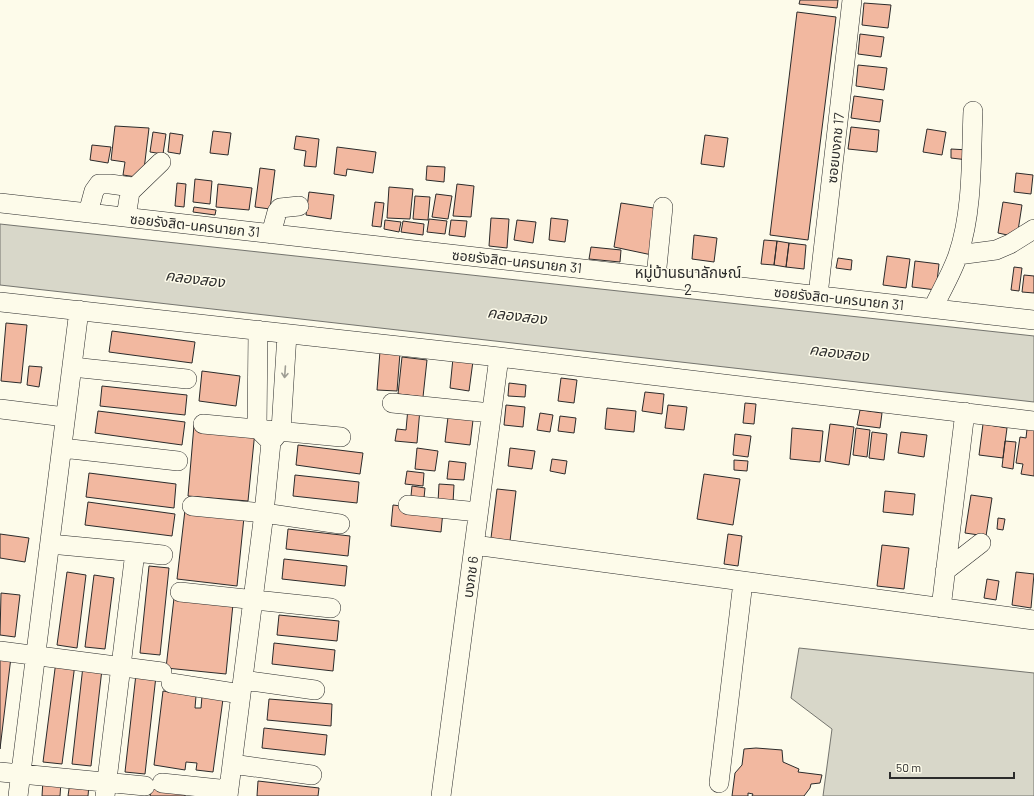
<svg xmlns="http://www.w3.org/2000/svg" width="1034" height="796" viewBox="0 0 1034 796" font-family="Barlow,'Noto Sans Thai',sans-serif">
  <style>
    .water { fill: #d8d7c9; stroke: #74746e }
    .building { fill: #f2b8a0; stroke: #2b2b2b }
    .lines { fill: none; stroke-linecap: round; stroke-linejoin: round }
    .minor-casing { stroke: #2b2b2b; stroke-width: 20 }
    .minor { stroke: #fdfbea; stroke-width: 19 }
    .oneway { stroke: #9e9d94 }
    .labels { text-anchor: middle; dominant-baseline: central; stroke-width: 3; stroke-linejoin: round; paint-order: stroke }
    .street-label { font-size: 14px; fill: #2b2b2b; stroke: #fdfbea }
    .neighbourhood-label { font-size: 15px; fill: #2b2b2b; stroke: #fdfbea }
    .water-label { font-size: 15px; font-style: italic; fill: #2b2b2b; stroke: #fdfbea }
  </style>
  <rect width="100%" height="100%" fill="#fdfbea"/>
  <path class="water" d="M0,224L1034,336V402L0,285Z
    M799,648L1034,673V796H823L832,729L791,698Z"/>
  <path class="building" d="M800,0H838L837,8L799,4Z
    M864,3L891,5L888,28L862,25Z
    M797,12L836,17L808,240L770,235Z
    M860,34L884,37L881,57L858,54Z
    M858,65L887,68L884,90L856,86Z
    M854,96L883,100L880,122L851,118Z
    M115,126L149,128L143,178L123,175L125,162L111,160Z
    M851,127L879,130L877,152L848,149Z
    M927,129L946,132L942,155L923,152Z
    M213,131L231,133L228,155L210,153Z
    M153,132L166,134L163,154L150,152Z
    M170,133L183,135L180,154L168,152Z
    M705,135L728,138L724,167L701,164Z
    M296,136L319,139L316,167L304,166L306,151L294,149Z
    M92,145L111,147L108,163L90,160Z
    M337,147L376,152L373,173L347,169L346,176L334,174Z
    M951,149L969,150L968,160L951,158Z
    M427,166L445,167L444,182L426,180Z
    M260,168L275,170L270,209L255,207Z
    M1016,173L1033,175L1031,194L1014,192Z
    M195,179L212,181L210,204L193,202Z
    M177,183L186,184L184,207L175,206Z
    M218,184L252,188L249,210L216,207Z
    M457,184L474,186L471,217L453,216Z
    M389,187L413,189L410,219L387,218Z
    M309,192L334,195L331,219L306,215Z
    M436,194L452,196L448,219L432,217Z
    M415,196L430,197L428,220L413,219Z
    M375,202L384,203L381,227L372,226Z
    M1003,202L1022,205L1017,237L998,233Z
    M621,203L660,209L652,255L614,247Z
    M194,207L216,210L215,215L193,212Z
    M491,218L509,219L507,248L489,246Z
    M551,218L568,220L565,242L549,240Z
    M429,219L447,221L445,234L427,232Z
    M385,220L401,222L399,232L384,229Z
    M451,220L467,221L465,237L449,235Z
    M517,220L536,222L533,243L514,240Z
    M403,221L424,224L423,235L401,232Z
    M694,235L717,238L714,262L692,259Z
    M764,240L777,241L774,265L761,264Z
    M777,241L789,243L786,267L774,265Z
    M789,243L806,245L804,269L786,267Z
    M591,247L621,250L620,262L589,259Z
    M887,256L910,259L906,288L883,285Z
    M838,258L852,260L851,270L836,268Z
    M915,261L939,264L936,290L912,287Z
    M1014,267L1022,268L1019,291L1011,290Z
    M1024,275L1034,276V293L1022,292Z
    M6,323L27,325L21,383L1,381Z
    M112,331L195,342L192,363L109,352Z
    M380,351L400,353L397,391L377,390Z
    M402,357L427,360L423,397L398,394Z
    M453,358L473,361L469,391L450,388Z
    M29,366L42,367L39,387L27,385Z
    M202,371L240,376L236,406L199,401Z
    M561,378L577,380L574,403L558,401Z
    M509,383L526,385L525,397L508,396Z
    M102,386L187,395L185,415L100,406Z
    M645,392L664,394L662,414L642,411Z
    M745,403L756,404L754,424L743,423Z
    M506,405L525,407L523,427L504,425Z
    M668,405L687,407L684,430L665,428Z
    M408,408L420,409L417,443L395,441L397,429L406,430Z
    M607,408L636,411L634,432L605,429Z
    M860,410L882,413L880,428L857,425Z
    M98,411L185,422L182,445L95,433Z
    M540,413L553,415L550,432L537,430Z
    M560,416L576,418L574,433L558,431Z
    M448,417L473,420L470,445L445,442Z
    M830,424L854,427L849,465L825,461Z
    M983,424L1007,428L1003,458L979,455Z
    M194,425L255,431L248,501L188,496Z
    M792,428L823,431L820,462L790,459Z
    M856,428L870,430L867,457L853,455Z
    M1027,429L1034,430V476L1021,474L1023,464L1016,463L1020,437L1026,438Z
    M872,432L887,434L884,460L869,458Z
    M901,432L927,435L924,457L898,453Z
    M735,434L751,436L748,457L733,455Z
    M1005,441L1016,442L1013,469L1002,467Z
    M298,445L363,453L360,474L296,465Z
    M417,448L438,451L435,471L415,469Z
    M510,448L535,451L532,469L508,466Z
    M552,459L567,461L565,474L550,471Z
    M734,460L748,461L747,471L734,470Z
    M449,461L466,463L464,480L447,479Z
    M407,471L424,473L423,486L405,484Z
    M89,473L176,484L174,508L86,497Z
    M704,474L740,479L733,525L697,519Z
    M295,475L359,482L357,503L293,496Z
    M439,484L454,485L453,503L438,502Z
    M412,486L425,488L424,498L411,496Z
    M497,489L516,491L510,541L491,538Z
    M885,491L915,494L913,515L883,512Z
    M971,495L992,498L986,536L965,533Z
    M88,502L175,514L172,536L85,525Z
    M393,505L443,511L441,532L391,526Z
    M185,510L244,517L237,586L177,579Z
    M998,518L1005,519L1003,530L997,529Z
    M288,529L350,536L348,556L286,549Z
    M0,534L29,538L25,562L0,558Z
    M728,534L742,536L738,566L724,564Z
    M882,545L909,548L904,589L877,586Z
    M284,559L347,566L345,586L282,579Z
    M149,566L169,568L160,655L140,653Z
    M67,572L86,575L77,648L57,645Z
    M1016,572L1034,574L1031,608L1012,605Z
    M94,575L114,578L105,649L85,647Z
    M987,579L999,581L996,600L984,598Z
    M1,593L20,595L15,637L0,635Z
    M174,598L233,604L226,674L166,668Z
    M279,615L339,621L337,641L277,635Z
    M274,643L335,650L333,671L272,664Z
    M0,656L11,657L0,749Z
    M56,661L75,664L62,764L43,762Z
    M83,666L102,669L91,766L72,764Z
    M136,674L156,676L145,774L125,772Z
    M163,691L196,696L195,708H201L202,696L223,699L213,772L196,770L197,763L186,762L185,770L154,765Z
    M269,699L332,704L331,726L267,720Z
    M264,728L327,735L325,755L262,748Z
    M756,748L782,750L783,762L799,769L798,772L822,775L820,783L811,784L810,788L804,796H752L753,794L748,793V796H732L735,773L742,765L744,749Z
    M43,780L61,782L60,796H42Z
    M258,781L319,788L318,796H257Z
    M70,782L89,785L88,796H68Z
    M152,785L186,789L185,796H150Z"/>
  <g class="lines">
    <defs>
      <path id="minor" d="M0,203L1034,320
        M88,213L94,191L99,184H110L132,187
        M126,217L130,192L161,162
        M271,234L277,212L280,208L299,206
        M958,255L996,250L1010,244L1034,229
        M656,277L663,207
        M818,295L852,0
        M0,302L499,357L1034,421
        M933,308C941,291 952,273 958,255C973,212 971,157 973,111
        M258,330L257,428L271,442L281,430L287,334
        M72,367L187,379
        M392,403L491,413
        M0,409L65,417
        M203,424L341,437
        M62,448L178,461
        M408,505L478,512
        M192,506L264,513L340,524
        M50,544L135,552L105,796
        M474,545L1034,620
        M135,552L163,555
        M945,571L981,543
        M180,592L331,608
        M941,608L965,412
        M0,651L162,672
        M243,680L315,690
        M171,683L241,694
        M232,764L312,775
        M0,772L145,786
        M162,783L229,790
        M719,783L743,582
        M18,796L79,310
        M228,796L264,513L271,442
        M441,796L499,357"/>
    </defs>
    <use href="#minor" class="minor-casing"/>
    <use href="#minor" class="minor"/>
  </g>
  <defs><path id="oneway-shaft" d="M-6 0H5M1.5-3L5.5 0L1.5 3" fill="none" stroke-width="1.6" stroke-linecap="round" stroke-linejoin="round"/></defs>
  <use class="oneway" href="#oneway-shaft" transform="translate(285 372) rotate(94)"/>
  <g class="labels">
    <g class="street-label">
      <text transform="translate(835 148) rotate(-84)">ซอยบงกช 17</text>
      <text transform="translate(195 225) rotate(6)">ซอยรังสิต-นครนายก 31</text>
      <text transform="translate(517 261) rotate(6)">ซอยรังสิต-นครนายก 31</text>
      <text transform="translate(839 298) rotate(6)">ซอยรังสิต-นครนายก 31</text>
      <text transform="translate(470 577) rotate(-82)">บงกช 6</text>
    </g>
    <g class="neighbourhood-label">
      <text x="688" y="272">หมู่บ้านธนาลักษณ์<tspan x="688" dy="17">2</tspan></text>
    </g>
    <g class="water-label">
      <text transform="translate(195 278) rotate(7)">คลองสอง</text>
      <text transform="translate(517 315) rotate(7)">คลองสอง</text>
      <text transform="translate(839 352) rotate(7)">คลองสอง</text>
    </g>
  </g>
  <path d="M890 772v6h124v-6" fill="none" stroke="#2b2b2b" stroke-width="2"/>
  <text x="896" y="772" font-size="12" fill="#2b2b2b" stroke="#fdfbea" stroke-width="3" paint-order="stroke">50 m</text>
</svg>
